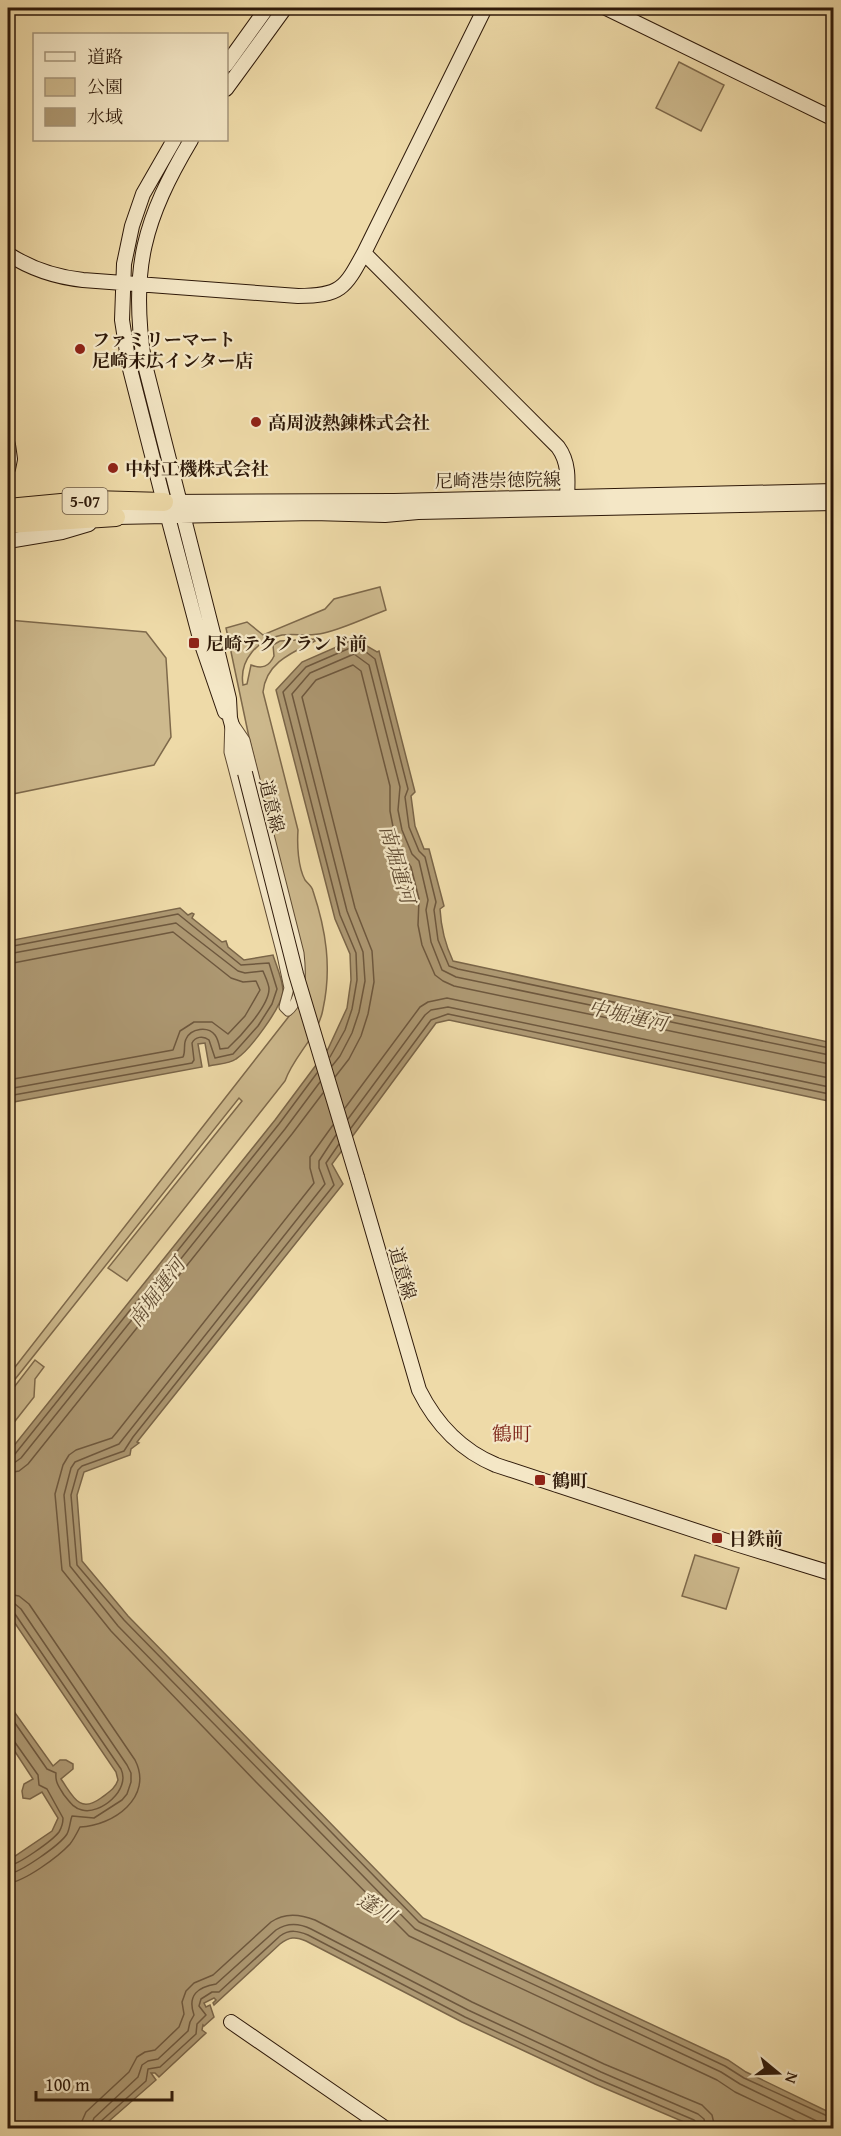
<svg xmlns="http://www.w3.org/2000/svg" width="841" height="2136" viewBox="0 0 841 2136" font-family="'Gentium Book Plus','Noto Serif JP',serif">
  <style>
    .green { fill: #cdb98d; stroke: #7e694b; stroke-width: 1.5 }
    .water { fill: #ad9872; stroke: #7a6548; stroke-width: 1.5 }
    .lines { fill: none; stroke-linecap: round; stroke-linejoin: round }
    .shore { stroke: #6e583e; stroke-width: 1.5 }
    .street-casing { stroke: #5e4931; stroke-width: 11 }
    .secondary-casing { stroke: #2e1909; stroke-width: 16 }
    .highway-casing { stroke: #2e1909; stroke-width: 20 }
    .street { stroke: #f4e7c6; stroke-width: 9 }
    .secondary { stroke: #f4e7c6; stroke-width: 14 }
    .highway { stroke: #eedaa8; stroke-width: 18 }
    .secondary-bridge-casing { stroke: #2e1909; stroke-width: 16; stroke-linecap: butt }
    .secondary-bridge { stroke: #f4e7c6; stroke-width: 14 }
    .poi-dot { fill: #8f2418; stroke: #f4e7c6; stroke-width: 2 }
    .labels { text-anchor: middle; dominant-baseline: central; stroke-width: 4.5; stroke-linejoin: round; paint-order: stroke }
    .shield { fill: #f4e7c6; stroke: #695742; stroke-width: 1.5 }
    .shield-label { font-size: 16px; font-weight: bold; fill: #2e1909 }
    .poi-label { font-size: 18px; font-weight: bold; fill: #2e1909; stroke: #f4e7c6; text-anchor: start }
    .street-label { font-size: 18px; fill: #2e1909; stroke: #f4e7c6 }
    .water-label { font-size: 20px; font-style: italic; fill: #614c33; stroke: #f4e7c6 }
    .neighbourhood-label { font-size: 20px; fill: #7a1f14; stroke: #f4e7c6 }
  </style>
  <rect width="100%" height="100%" fill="#eedaa8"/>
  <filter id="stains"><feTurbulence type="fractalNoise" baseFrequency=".00333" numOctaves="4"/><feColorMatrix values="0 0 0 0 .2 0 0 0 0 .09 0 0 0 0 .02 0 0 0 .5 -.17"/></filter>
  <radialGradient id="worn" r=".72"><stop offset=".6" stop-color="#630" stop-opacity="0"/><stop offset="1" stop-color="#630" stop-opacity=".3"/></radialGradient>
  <path class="green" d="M679,62L724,85L701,131L656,108Z
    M380,587L386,610C365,618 345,628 324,633C310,637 295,633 282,635C257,640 239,660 243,685L247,684L251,665C262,669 269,667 274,656L273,645L280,641L314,639L315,641C291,653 266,663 263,692L298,830C297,845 298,867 305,880C308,884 312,886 313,891C326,930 332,968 323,1009C318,1037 294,1055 285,1081L127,1281L108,1268L242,1101L239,1098L8,1388V1376L297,1006L302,949L250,742L226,628L247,622L263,635L325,609L334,599Z
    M8,620L146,632L166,658L171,737L154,765L8,795Z
    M35,1360L44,1367L35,1379L34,1397L8,1430V1395Z
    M695,1555L739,1568L726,1609L682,1596Z"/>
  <path class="water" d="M357,638H362L365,645L377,652L379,651L415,792L411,796L415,826L424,849H429L444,906L440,909C441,928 445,944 453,961L833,1043V1102L449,1020L436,1023L332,1164L343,1184L137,1442L139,1443L131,1449L130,1455L84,1472L77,1495L82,1561L128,1616L423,1918L728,2060L746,2072L833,2114V2128H698L595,2084L462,2022L306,1941C295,1936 289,1937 280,1944L214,2005L213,2003L216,2000L214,1998L204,2003L206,2007L210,2005L214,2017L204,2026L203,2025L202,2030L206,2033L159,2077L155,2073H151L156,2080L101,2128H8V1861L52,1831L58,1818L42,1792L30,1799L23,1798L22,1791L24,1784L33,1779L8,1741V1703L53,1766L60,1760H66L73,1764V1769L61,1779C73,1796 79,1814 101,1798C109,1792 115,1789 118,1780L116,1772L8,1613V1453L275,1120L328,1049L347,1008L351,980L350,954L335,919L276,690L302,662Z
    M180,908L188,915L192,913L194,914L192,918L222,942L226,941L228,947L244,960L273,955C276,965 283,980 283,991C282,1007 250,1050 236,1059C229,1064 217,1064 209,1066L205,1043L198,1044L202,1067L8,1103V941Z"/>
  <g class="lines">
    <path class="shore" d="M8,947L178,914L241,965L269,963L277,989L272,1004L258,1026L233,1054L215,1058L209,1040C203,1035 195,1037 192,1043L194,1060L192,1063L8,1096
      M8,954L176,923L238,971L245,973L263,971C265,976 269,984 269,989C269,1006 240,1037 228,1048L220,1049C219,1044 218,1039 215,1035C208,1026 191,1028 186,1039C183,1045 186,1051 183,1057L8,1089
      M8,964L173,932L231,978L243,982L256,981L260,990L245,1016L228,1034L212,1022H194L180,1031L173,1050L8,1080
      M330,1057L345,1030L352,1009L357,980L356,953L340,915L283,692L306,667L357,645L375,659L408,789L405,797L409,827L419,851L425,857L436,902L434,910L438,940L449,966L458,969L834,1049
      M332,1066L340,1056L352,1033L359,1012L365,981L363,952L347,911L292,694L310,673L354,654L369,665L400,787L398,810L402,830L412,854L419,861L428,900L426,910L431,942L442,970L456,977L834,1056
      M335,1077L349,1059L361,1036L368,1014L374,982L372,951L355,908L302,697L316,680L353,665L361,671L390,786V811L394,832L404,857L411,867L419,899L418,925L422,945L435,975L443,981L454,986L834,1065
      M345,1108L420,1007L428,1002L447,998L834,1079
      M348,1119L425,1015L431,1010L448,1007L834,1088
      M333,1125L310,1157V1168L314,1183L117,1432L112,1438L76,1450L69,1455L63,1465L55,1494L62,1570L111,1631L256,1782L409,1936L717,2080L735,2092L811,2128
      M351,1128L431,1020L448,1014L834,1095
      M336,1135L319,1161V1168L325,1184L119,1444L75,1462L71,1468L64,1495L70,1566L118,1626L415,1929L721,2072L740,2084L825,2125L834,2127
      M339,1144L326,1163L334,1185L133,1437L124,1451L82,1466L78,1470L71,1495L77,1565L124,1620L419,1922L725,2066L744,2078L834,2119
      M8,1456L15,1454L279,1124L317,1073
      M8,1464L14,1463L21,1458L285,1129L320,1082
      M8,1473L19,1471L28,1464L292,1134L323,1093
      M8,1594L19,1596L29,1604L135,1760C154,1797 113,1826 80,1827C77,1833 74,1839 70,1844C58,1857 24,1882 8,1883
      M8,1603L15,1604L21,1609L127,1765L131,1773V1782L127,1794L122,1800L94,1818L72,1816C70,1821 70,1828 67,1834C60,1845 20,1873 8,1874
      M8,1610L15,1614L121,1769C131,1790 100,1815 82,1810C73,1808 69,1801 64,1795C59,1787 55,1782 56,1773L47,1769L8,1713
      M8,1739L14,1741L38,1775L39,1785L47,1789L63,1818C63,1823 62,1827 59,1832C52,1841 18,1865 8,1866
      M81,2128L82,2121L86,2112L129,2072L137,2057L145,2052L155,2050L179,2027L184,2014L182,2002L186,1991L194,1983L213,1975L271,1922C285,1912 300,1914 315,1920L472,2002L604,2064L702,2105L712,2115L715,2128
      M90,2128L94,2118L138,2077L142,2065L148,2061L158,2059L188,2031L190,2022L194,2015C187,1995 198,1987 216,1984L276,1930C288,1922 299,1923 311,1929L468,2010L601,2072L698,2114L704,2119L706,2128
      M98,2128L100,2122L146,2081L148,2069L160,2067L196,2034L197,2024L206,2015L199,2006L201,1999L212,1992H219L280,1936C290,1929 298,1931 308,1935L465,2017L598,2079L694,2120L698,2124L699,2128"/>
    <defs>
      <path id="street" d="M230,718L245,740L299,953C301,970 303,999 288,1011L284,1007L289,988L282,955L229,752Z"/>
      <path id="secondary" d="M606,8L834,119
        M226,65L267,8
        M226,89L285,8
        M174,140L143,194L132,226L124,264L122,320L129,365L164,502L201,642L225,712
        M191,140C144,219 130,269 144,361L215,641L229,699L230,718L245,773
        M364,253L558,447C569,462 568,479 567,497
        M8,254C31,269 55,277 83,280L298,296C341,296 345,288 364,253L485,8
        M8,445L10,459L8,469
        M164,502L394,501L834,491
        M107,519L116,517L313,513L385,515L418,512L834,503
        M8,541L62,532L89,524
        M357,1177L419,1390C436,1424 460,1450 496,1465L736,1544L834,1574
        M231,2022L385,2128"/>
      <path id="highway" d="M8,508L93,500L164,502
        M8,524L116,517"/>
    </defs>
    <use href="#street" class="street-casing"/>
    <use href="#secondary" class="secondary-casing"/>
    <use href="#highway" class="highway-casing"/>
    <use href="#street" class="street"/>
    <use href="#secondary" class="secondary"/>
    <use href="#highway" class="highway"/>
    <defs>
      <path id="secondary-bridge" d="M245,773L296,974L357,1177"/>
    </defs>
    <use href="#secondary-bridge" class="secondary-bridge-casing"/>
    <use href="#secondary-bridge" class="secondary-bridge"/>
  </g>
  <g class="poi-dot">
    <circle cx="80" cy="349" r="6"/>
    <circle cx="256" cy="422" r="6"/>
    <circle cx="113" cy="468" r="6"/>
    <rect x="188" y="637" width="12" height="12" rx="3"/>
    <rect x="534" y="1474" width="12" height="12" rx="3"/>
    <rect x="711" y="1532" width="12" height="12" rx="3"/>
  </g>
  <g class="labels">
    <rect class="shield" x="62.5" y="488" width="45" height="26" rx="4.5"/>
    <g class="shield-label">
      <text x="85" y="501">5-07</text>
    </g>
    <g class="poi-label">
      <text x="92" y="339">ファミリーマート<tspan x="92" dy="21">尼崎末広インター店</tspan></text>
      <text x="268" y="422">高周波熱錬株式会社</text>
      <text x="125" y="468">中村工機株式会社</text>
      <text x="206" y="643">尼崎テクノランド前</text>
      <text x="552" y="1480">鶴町</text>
      <text x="729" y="1538">日鉄前</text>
    </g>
    <g class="street-label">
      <text transform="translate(498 480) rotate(-1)">尼崎港崇徳院線</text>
      <text transform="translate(272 806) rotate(76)">道意線</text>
      <text transform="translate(403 1273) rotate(74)">道意線</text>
    </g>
    <g class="water-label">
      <text transform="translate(398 864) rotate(74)">南堀運河</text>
      <text transform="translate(628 1015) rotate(13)">中堀運河</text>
      <text transform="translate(156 1292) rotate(-53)">南堀運河</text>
      <text transform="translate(377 1907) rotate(31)">蓬川</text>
    </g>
    <g class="neighbourhood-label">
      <text x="512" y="1433">鶴町</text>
    </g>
  </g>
  <rect width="841" height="2136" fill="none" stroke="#eedaa8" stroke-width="30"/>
  <rect x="9" y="9" width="823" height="2118" fill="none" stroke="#2e1909" stroke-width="3"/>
  <rect x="15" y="15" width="811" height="2106" fill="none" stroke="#2e1909" stroke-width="1.5"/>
  <rect x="33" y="33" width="195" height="108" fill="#f4e7c6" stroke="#a5957a" stroke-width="1.5"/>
  <rect x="45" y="52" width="30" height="9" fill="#f4e7c6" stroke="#a5957a" stroke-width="1.5"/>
  <text x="87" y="63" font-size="18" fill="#2e1909">道路</text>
  <rect x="45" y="78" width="30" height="18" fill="#cdb98d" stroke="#a5957a" stroke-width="1.5"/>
  <text x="87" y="93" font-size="18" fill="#2e1909">公園</text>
  <rect x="45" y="108" width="30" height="18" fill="#ad9872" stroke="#a5957a" stroke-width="1.5"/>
  <text x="87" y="123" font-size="18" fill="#2e1909">水域</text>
  <g transform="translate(778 2073) rotate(109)" stroke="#f4e7c6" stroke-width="4.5" paint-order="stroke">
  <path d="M0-4.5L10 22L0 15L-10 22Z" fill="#2e1909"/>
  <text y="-9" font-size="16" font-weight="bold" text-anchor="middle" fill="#2e1909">N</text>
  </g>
  <path d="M36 2091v9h136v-9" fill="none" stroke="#2e1909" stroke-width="3"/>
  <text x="45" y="2091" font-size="18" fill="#2e1909" stroke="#f4e7c6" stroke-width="4.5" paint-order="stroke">100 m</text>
  <rect width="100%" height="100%" filter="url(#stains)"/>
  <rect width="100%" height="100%" fill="url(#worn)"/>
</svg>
